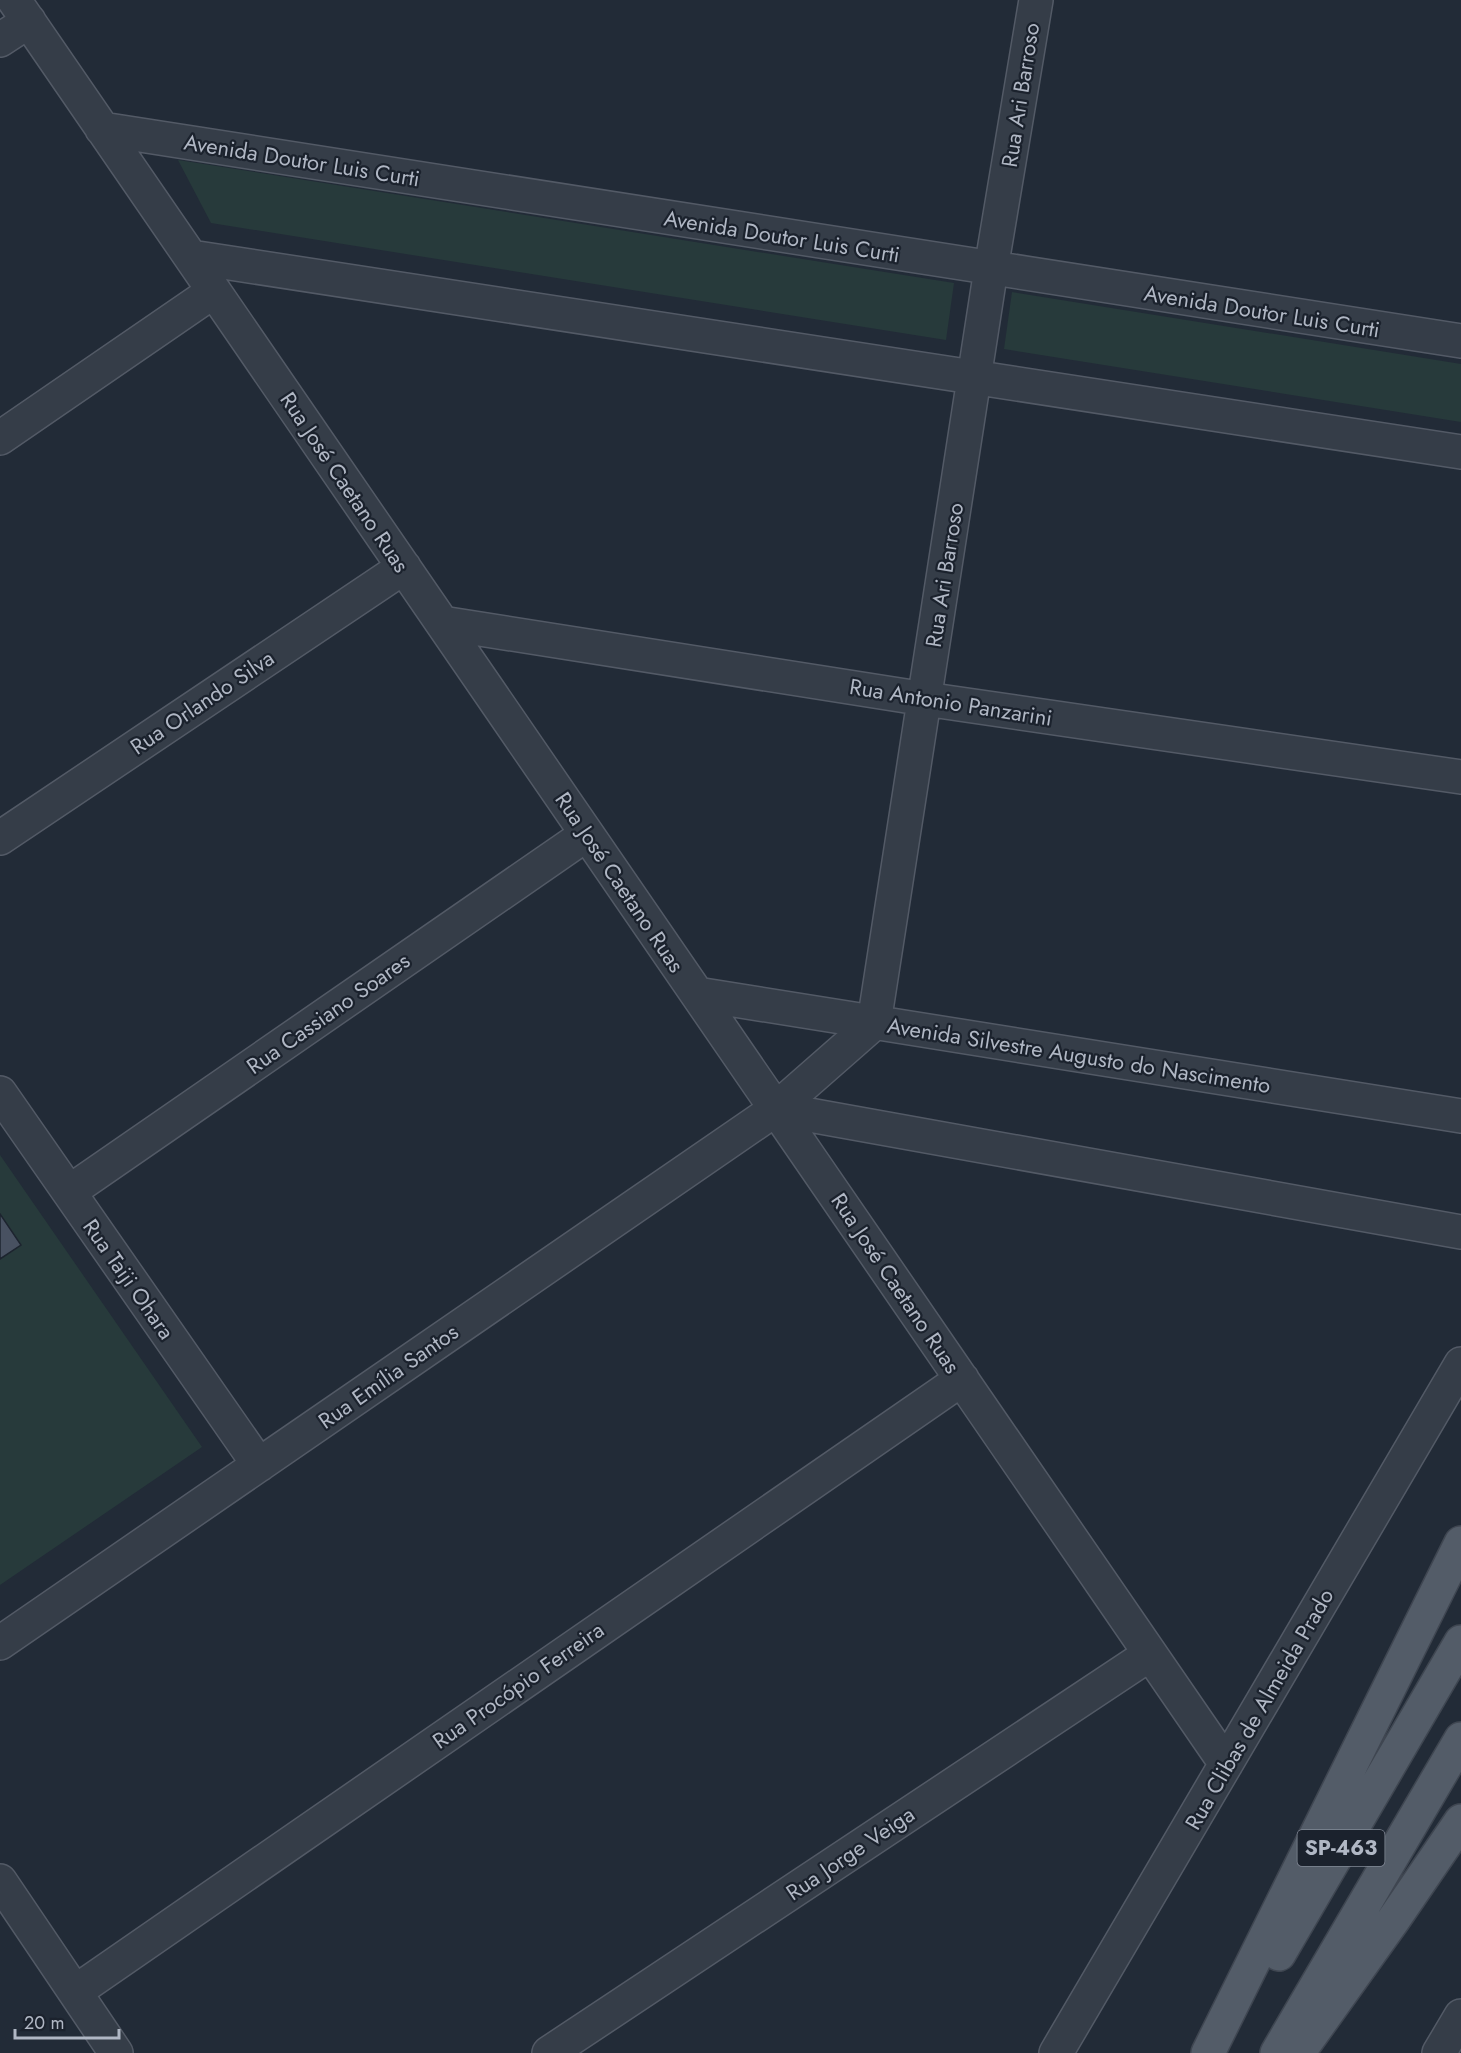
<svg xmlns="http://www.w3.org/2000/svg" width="1461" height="2053" viewBox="0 0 1461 2053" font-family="Jost,sans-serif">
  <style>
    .green { fill: #273a3b }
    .building { fill: #485161; stroke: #1d242f; stroke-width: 1.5 }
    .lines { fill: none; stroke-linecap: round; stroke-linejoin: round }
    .minor-casing { stroke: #535a66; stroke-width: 36 }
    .major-casing { stroke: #3f4651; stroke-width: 36 }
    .minor { stroke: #353d48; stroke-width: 33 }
    .major { stroke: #535c68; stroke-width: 33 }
    .labels { text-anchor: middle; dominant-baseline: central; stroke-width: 4.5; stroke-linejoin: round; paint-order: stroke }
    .shield { fill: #1b222d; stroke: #838a97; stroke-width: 1.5 }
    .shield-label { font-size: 21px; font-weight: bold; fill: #b0b7c4 }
    .street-label { font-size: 22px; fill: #b0b7c4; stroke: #1b222d }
  </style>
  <rect width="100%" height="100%" fill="#222b37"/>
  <path class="green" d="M178,160L954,283L946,340L211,223Z
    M1012,292L1461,364V422L1004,349Z
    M0,1155L202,1447L0,1585Z"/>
  <path class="building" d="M0,1214L21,1245L0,1259Z"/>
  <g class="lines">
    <defs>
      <path id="minor" d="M14,0L1226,1764
        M0,40L29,21
        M102,129L1461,341
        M191,257L1461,452
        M0,438L214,291
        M442,623L925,699L1461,777
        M0,838L404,567
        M697,994L1461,1116
        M0,1093L259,1465
        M776,1109L1461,1232
        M69,1192L587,834
        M0,1643L776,1109L874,1023L991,269L1036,0
        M0,1881L116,2053
        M75,1992L962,1379
        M549,2053L1150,1654
        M1056,2053L1461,1364
        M1439,2053L1461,2016"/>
      <path id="major" d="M1279,1954L1461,1642
        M1306,2042L1394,1919L1461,1821
        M1208,2053L1461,1543
        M1277,2053L1461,1739"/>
    </defs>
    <use href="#minor" class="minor-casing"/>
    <use href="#major" class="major-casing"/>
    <use href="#minor" class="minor"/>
    <use href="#major" class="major"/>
  </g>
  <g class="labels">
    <rect class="shield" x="1297.5" y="1830" width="87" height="36" rx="4.5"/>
    <g class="shield-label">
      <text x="1341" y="1848">SP-463</text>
    </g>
    <g class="street-label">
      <text transform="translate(1020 95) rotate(-81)">Rua Ari Barroso</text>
      <text transform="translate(302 160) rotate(9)">Avenida Doutor Luis Curti</text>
      <text transform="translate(782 236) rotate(9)">Avenida Doutor Luis Curti</text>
      <text transform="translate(1262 311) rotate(9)">Avenida Doutor Luis Curti</text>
      <text transform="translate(345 482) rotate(56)">Rua José Caetano Ruas</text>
      <text transform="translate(944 575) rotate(-81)">Rua Ari Barroso</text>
      <text transform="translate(202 702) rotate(-34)">Rua Orlando Silva</text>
      <text transform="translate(951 702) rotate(9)">Rua Antonio Panzarini</text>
      <text transform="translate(620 882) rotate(56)">Rua José Caetano Ruas</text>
      <text transform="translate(328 1013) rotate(-35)">Rua Cassiano Soares</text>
      <text transform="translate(1079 1055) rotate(9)">Avenida Silvestre Augusto do Nascimento</text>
      <text transform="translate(129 1279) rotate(55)">Rua Taiji Ohara</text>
      <text transform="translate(896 1283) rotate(56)">Rua José Caetano Ruas</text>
      <text transform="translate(388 1376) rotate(-35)">Rua Emília Santos</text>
      <text transform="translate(518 1685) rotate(-35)">Rua Procópio Ferreira</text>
      <text transform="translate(1259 1709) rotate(-60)">Rua Clibas de Almeida Prado</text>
      <text transform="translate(850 1853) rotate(-34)">Rua Jorge Veiga</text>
    </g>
  </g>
  <path d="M15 2029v9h104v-9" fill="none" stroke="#b0b7c4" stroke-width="3"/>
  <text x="24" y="2029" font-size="18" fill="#b0b7c4" stroke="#1b222d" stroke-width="4.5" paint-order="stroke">20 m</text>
</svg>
